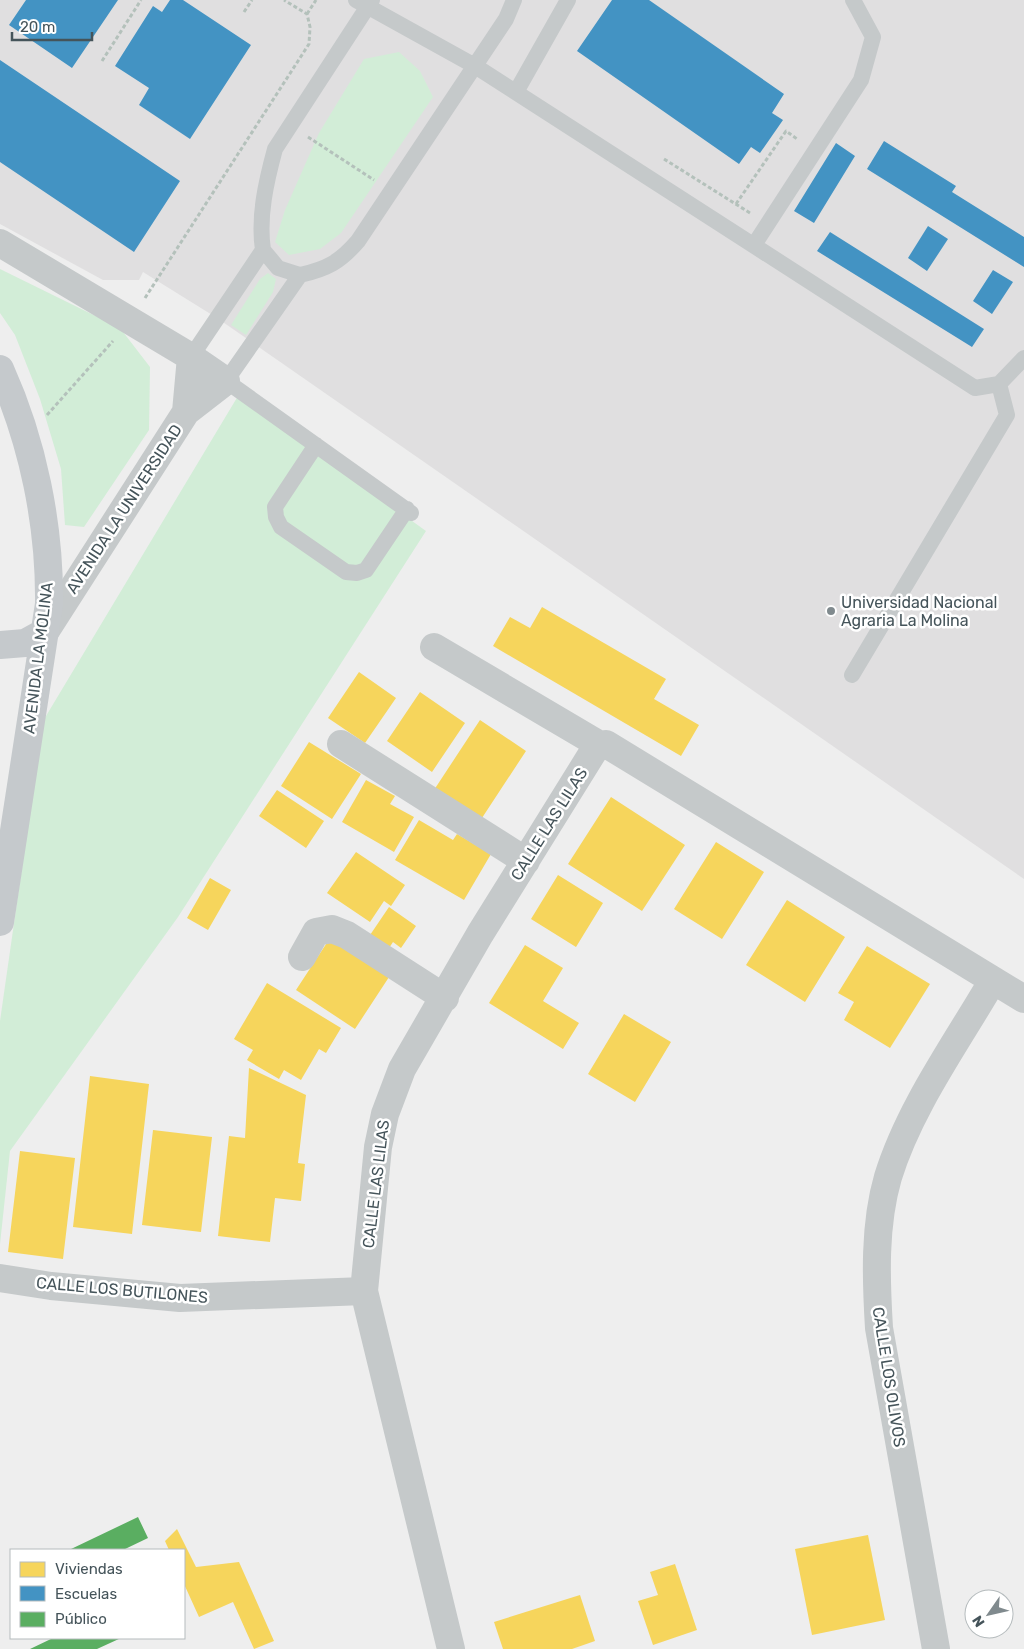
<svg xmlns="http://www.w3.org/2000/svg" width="1024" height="1649" viewBox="0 0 1024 1649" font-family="Rubik,sans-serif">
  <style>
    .education { fill: #e0dfe0 }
    .green { fill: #d2edd7 }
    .homes { fill: #f6d55c }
    .schools { fill: #4393c3 }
    .public { fill: #5aae61 }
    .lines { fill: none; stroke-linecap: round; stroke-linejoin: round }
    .path { stroke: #b4c1bb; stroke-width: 3; stroke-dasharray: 4 2.5; stroke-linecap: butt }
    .service { stroke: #c5c9ca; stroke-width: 16 }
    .minor { stroke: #c5c9ca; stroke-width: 28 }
    .secondary { stroke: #c5c9cc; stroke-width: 28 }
    .poi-dot { fill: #808a8e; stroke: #fff; stroke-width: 2 }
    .labels { text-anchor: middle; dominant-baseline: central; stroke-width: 5; stroke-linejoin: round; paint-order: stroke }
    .street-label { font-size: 16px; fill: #45545a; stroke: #fff }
    .poi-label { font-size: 16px; fill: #45545a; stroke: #fff; text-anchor: start }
  </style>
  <rect width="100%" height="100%" fill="#eee"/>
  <path class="education" d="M0,0H1024V879L217,318L143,272L139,280H103L0,224Z"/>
  <path class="green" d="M399,52L420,71L433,97L341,233L320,249L289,255L275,242L285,210L319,133L364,59Z
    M0,269L120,328L150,367L149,430L84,527L65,525L61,469L40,399L15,335L0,313Z
    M268,273L276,279L273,292L246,335L231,325L260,279Z
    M238,396L426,531L178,917L10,1151L0,1244V1021L43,721Z"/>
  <path class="homes" d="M542,607L666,679L654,699L699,725L681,756L493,646L510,617L530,628Z
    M359,672L396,698L365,743L328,718Z
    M420,692L465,723L432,772L387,741Z
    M480,720L526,751L480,821L434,790Z
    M309,742L361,774L332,819L281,786Z
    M366,780L395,796L390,804L414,817L394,852L342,822Z
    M277,790L324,821L306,848L259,816Z
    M611,797L685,845L642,911L568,864Z
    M419,820L453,840L457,834L491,854L464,900L395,860Z
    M716,842L764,872L722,939L674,909Z
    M356,852L405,885L391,906L384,901L370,922L327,893Z
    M558,875L603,903L576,947L531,919Z
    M210,878L231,890L208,930L187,918Z
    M787,900L845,937L805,1002L746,965Z
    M389,907L416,926L401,948L393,942L387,951L368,938Z
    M332,935L391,974L355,1029L296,990Z
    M525,945L563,968L543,1001L579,1023L563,1049L489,1003Z
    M867,946L930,984L890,1048L844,1020L854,1002L838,993Z
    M267,983L341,1028L326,1053L319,1049L301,1080L284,1070L279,1079L247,1060L253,1050L234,1039Z
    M624,1014L671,1042L635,1102L588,1074Z
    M249,1068L306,1095L298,1163L305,1164L301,1201L275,1198L270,1242L218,1236L229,1136L245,1138Z
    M90,1076L149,1084L132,1234L73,1227Z
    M153,1130L212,1137L201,1232L142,1225Z
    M20,1151L75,1158L63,1259L8,1252Z
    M177,1529L196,1567L239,1562L274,1641L254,1649L233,1602L199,1617L184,1584V1550H169L165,1541Z
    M868,1535L885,1620L812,1635L795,1549Z
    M675,1564L697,1630L653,1645L638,1601L658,1595L650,1572Z
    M580,1595L595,1641L572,1649H503L494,1622Z"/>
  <path class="schools" d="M26,0H118L72,68L9,25Z
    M170,0H183L251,45L190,139L139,105L149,88L115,66L153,6L162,12Z
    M612,0H649L784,94L772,113L783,120L760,153L751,147L739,164L577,51Z
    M0,60L180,181L134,252L0,162Z
    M884,141L956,186L952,192L1024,237V267L867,169Z
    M836,143L855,156L814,223L794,211Z
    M928,226L948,239L927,271L908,258Z
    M830,232L984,329L972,347L817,251Z
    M993,270L1013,282L992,314L973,301Z"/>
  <path class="public" d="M138,1517L148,1538L123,1550H69Z
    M53,1638H121L97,1649H30Z"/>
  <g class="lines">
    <path class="path" d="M244,12L252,0
      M307,14L316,0
      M102,61L141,0
      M308,137L374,180
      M664,159L750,213
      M736,204L786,131L797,139
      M145,298L309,44L310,27L307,14L284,0
      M47,415L113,341"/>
    <path class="service" d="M356,0L475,66L975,388L999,384L1024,358
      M516,92L568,0
      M754,245L861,80L873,37L853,0
      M263,250L278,268L300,275
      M191,357L263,250C258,217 266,182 275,149L372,0
      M316,445L275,507L276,517L281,527L346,572L357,573L366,570L407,509
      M411,513L226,381L300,275C327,269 340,262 358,241L506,19L514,0
      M852,675L1007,415L999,384"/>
    <path class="minor" d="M0,243L191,357L226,381L186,412L45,632
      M186,412L191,357
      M434,647L600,745
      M341,744L526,861
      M302,957L316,932L332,929L347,935L445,998
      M0,1278L51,1286L180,1298L364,1291
      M451,1649L364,1291L378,1147L385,1114L402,1069L480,934L595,749L606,744L1024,999
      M936,1649L879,1328C876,1279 874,1225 888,1177C909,1108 957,1042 993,980"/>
    <path class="secondary" d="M0,369C33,442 50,525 49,604L0,922
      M0,645L25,643L45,632"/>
  </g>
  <circle class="poi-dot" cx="831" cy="611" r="5"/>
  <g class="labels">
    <g class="street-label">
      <text transform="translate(124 509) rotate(-57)">AVENIDA LA UNIVERSIDAD</text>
      <text transform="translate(38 658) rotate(-83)">AVENIDA LA MOLINA</text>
      <text transform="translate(549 824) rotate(-58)">CALLE LAS LILAS</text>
      <text transform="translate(376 1184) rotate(-83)">CALLE LAS LILAS</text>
      <text transform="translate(122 1290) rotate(5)">CALLE LOS BUTILONES</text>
      <text transform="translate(889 1377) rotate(81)">CALLE LOS OLIVOS</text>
    </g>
    <g class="poi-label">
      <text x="841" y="602">Universidad Nacional<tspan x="841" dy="18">Agraria La Molina</tspan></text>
    </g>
  </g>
  <rect x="10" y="1549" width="175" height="90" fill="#ffffff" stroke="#b5bbbd"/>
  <rect x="20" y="1562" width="25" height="15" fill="#f6d55c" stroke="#b5bbbd"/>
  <text x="55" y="1574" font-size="15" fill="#45545a">Viviendas</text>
  <rect x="20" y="1586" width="25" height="15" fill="#4393c3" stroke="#b5bbbd"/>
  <text x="55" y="1599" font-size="15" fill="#45545a">Escuelas</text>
  <rect x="20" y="1612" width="25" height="15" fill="#5aae61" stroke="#b5bbbd"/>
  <text x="55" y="1624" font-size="15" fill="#45545a">Público</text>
  <g transform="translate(989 1614) rotate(236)"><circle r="24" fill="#ffffff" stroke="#b5bbbd"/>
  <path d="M0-4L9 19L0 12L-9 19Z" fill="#808a8e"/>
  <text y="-8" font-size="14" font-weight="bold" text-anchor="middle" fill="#45545a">N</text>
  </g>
  <path d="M12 32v8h80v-8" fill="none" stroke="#45545a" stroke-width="2.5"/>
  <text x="20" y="32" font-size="15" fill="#45545a" stroke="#ffffff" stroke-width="4" paint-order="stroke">20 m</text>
</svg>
